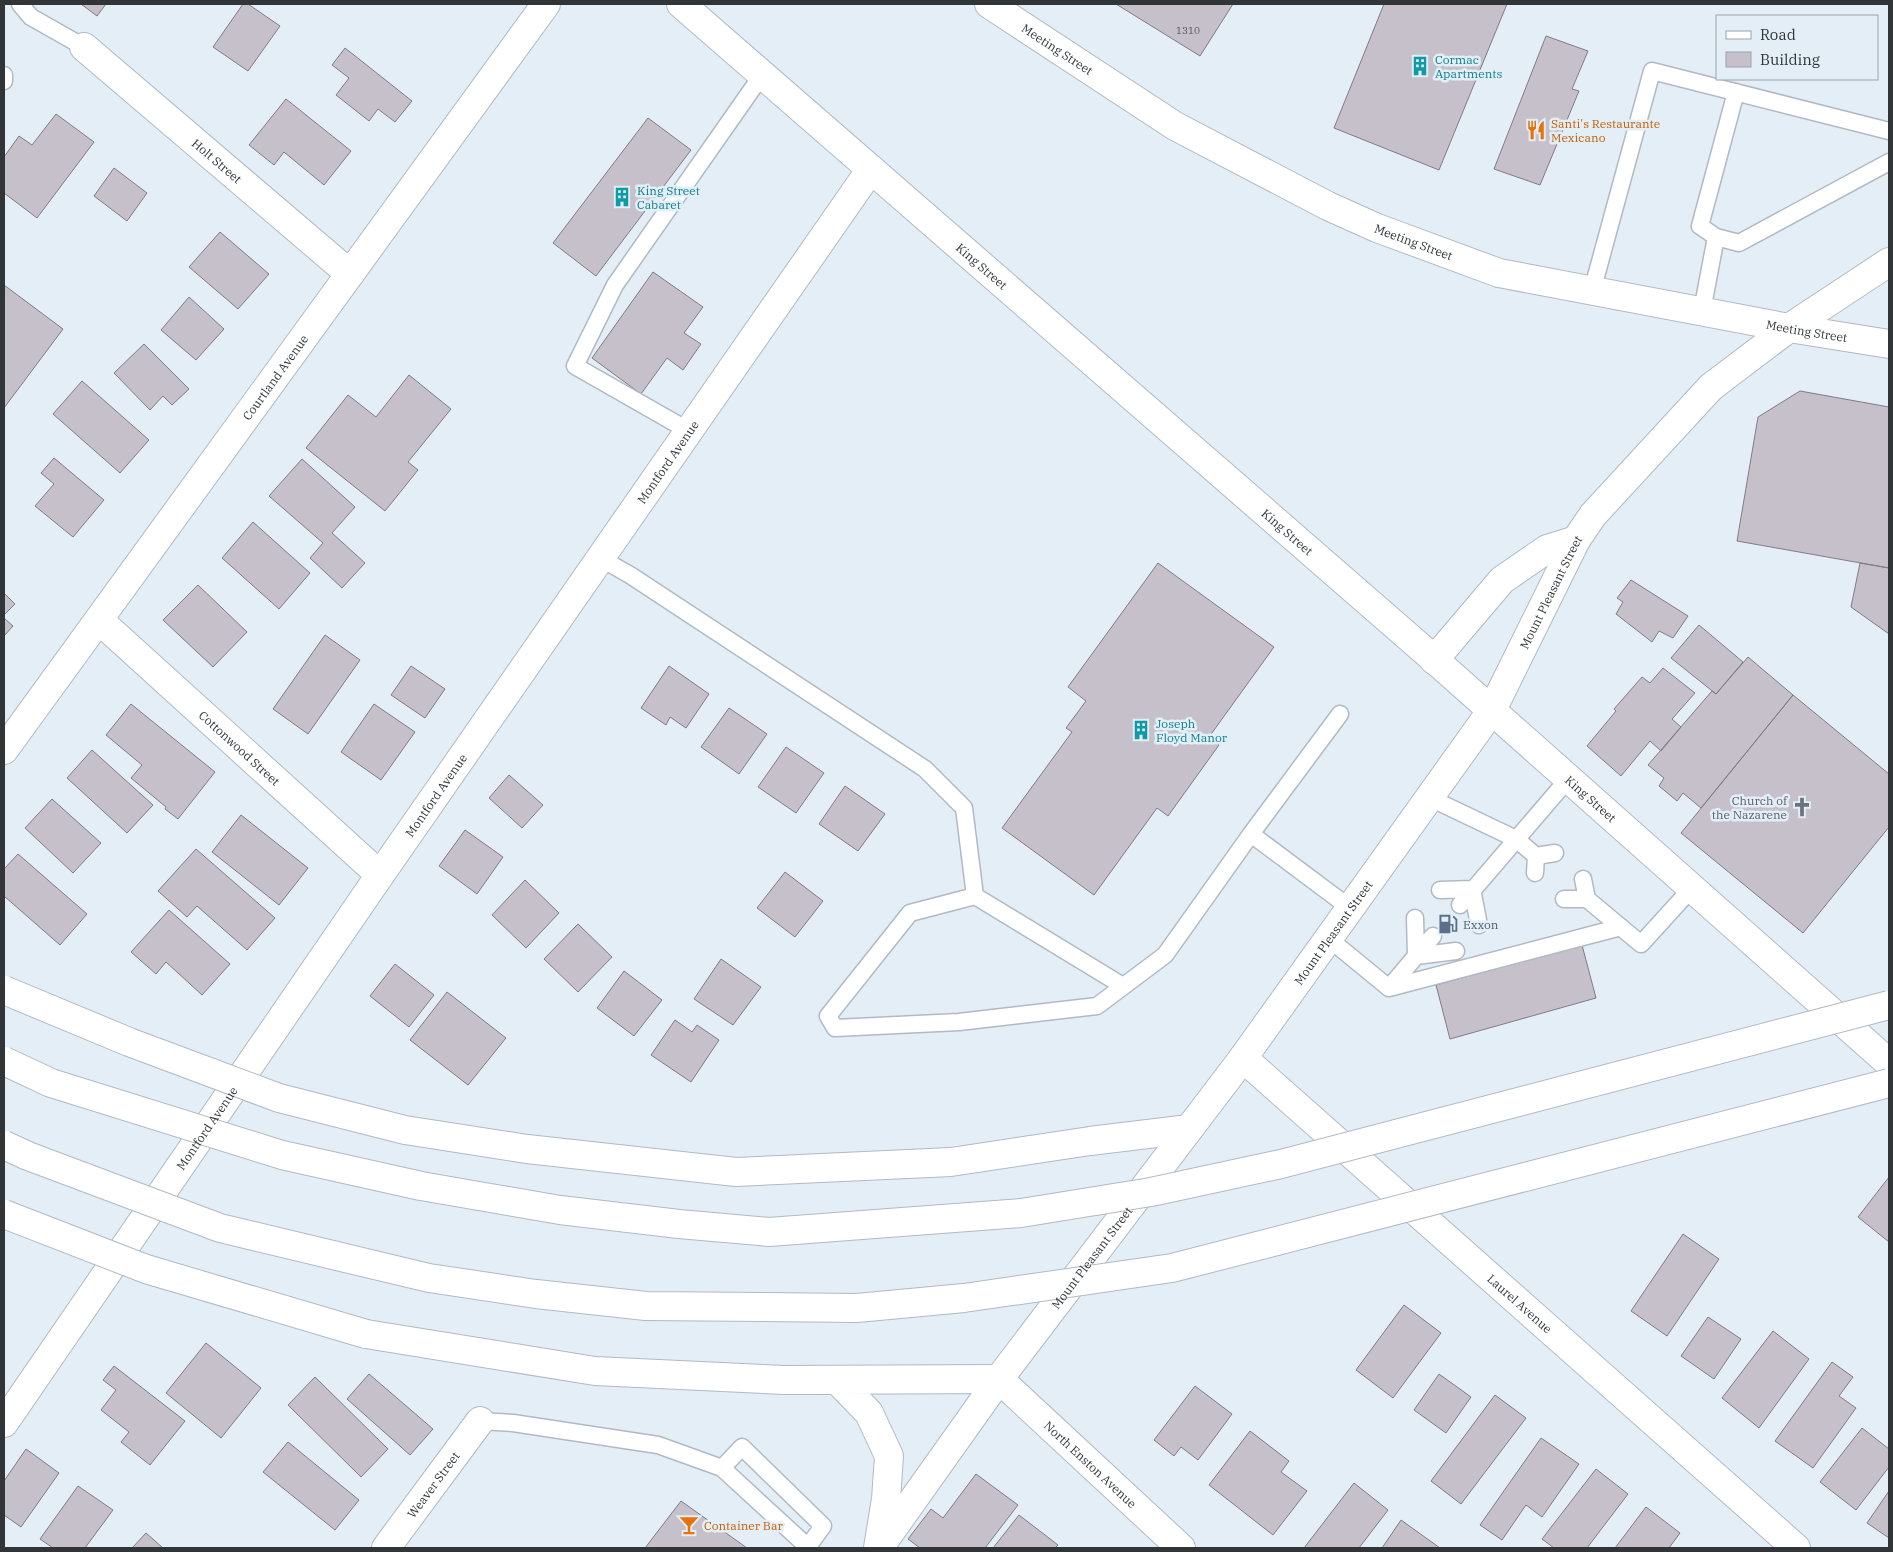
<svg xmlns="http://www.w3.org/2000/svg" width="1893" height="1552" viewBox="0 0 1893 1552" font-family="'IBM Plex Serif',serif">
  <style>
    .building { fill: #c6c0ca; stroke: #807b84 }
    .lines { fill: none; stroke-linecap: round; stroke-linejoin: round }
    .service-casing { stroke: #b1bac2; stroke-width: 19 }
    .minor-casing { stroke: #b1bac2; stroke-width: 30 }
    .secondary-casing { stroke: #b1bac2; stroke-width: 30 }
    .primary-casing { stroke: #b1bac2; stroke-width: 30 }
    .motorway-casing { stroke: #b1bac2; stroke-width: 30 }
    .service { stroke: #fff; stroke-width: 16 }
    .minor { stroke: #fff; stroke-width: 28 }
    .secondary { stroke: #fff; stroke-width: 28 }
    .primary { stroke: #fff; stroke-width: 28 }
    .motorway { stroke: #fff; stroke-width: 28 }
    .motorway-bridge-casing { stroke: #b1bac2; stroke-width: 30; stroke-linecap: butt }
    .motorway-bridge { stroke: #fff; stroke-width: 28 }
    .labels { text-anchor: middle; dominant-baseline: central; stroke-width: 5; stroke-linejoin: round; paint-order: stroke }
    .number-label { font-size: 10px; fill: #56585c }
    .street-label { font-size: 12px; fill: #313538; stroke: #e4eef6 }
    .culture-label { font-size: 12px; fill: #0d838f; stroke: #e4eef6; text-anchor: start }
    .food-label { font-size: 12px; fill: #c56008; stroke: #e4eef6; text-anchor: start }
    .worship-label { font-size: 12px; fill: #5b616d; stroke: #e4eef6; text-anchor: end }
    .service-label { font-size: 12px; fill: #4e5e75; stroke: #e4eef6; text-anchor: start }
  </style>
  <rect width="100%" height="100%" fill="#e4eef6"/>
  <path class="building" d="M81,4H106L97,16Z
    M243,4H248L280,26L248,71L213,47Z
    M1116,4H1233L1200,56Z
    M1384,4H1507L1439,170L1334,128Z
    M1546,36L1588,51L1572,89L1579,91L1540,185L1494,169Z
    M345,48L412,101L395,122L378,109L369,121L336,95L349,78L332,65Z
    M286,99L351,151L324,185L284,152L274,165L249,145Z
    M56,114L94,142L37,218L4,193V157L19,136L32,145Z
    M648,118L691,150L596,276L553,243Z
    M114,168L147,193L127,221L94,196Z
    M220,232L269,274L238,309L189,267Z
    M653,272L703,307L684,333L701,344L683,370L667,358L641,394L592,358Z
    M4,285L63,329L4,408Z
    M189,297L224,329L196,360L161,330Z
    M144,344L189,389L172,405L163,396L150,410L114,373Z
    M409,375L451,409L408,462L418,470L385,511L306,448L348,395L376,417Z
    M82,381L149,440L120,473L53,414Z
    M1800,391L1889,407V568L1737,541L1758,417Z
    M54,458L104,500L73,537L35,506L54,484L41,473Z
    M302,459L355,507L332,533L365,563L342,588L310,558L323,543L269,496Z
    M253,522L310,573L279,609L222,558Z
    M1158,563L1274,647L1209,737L1219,745L1168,816L1157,808L1094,895L1002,828L1072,732L1066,728L1086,701L1068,687Z
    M1860,563L1889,568V634L1851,607Z
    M1631,580L1688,616L1673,638L1659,631L1652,642L1616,614L1623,602L1617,598Z
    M198,585L247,632L213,667L163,620Z
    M4,593L15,604L4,615Z
    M4,618L13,626L4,636Z
    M1699,625L1743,662L1716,694L1671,658Z
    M325,635L360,660L308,734L273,709Z
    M1748,657L1793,695L1701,808L1683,793L1677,801L1659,786L1664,778L1648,765L1712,691L1716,694Z
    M411,666L445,689L425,718L391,695Z
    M669,666L709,694L686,728L670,717L666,725L641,708Z
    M1663,668L1695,693L1672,719L1681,727L1661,751L1650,741L1621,776L1587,746L1616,711L1614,709L1642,677L1650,683Z
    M1793,695L1889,774V827L1803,933L1681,833Z
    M131,704L215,772L178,819L165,809L166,807L131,778L142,765L106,735Z
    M374,704L415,732L381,780L341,752Z
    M729,708L767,734L739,774L701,747Z
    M786,747L824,773L796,813L758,787Z
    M92,750L153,805L127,833L67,778Z
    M509,775L543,805L522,828L489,798Z
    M845,786L885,814L858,851L819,824Z
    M52,799L101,843L73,873L25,828Z
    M241,815L308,868L279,905L212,852Z
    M465,830L503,857L477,894L439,866Z
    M196,849L275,918L247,950L197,906L187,917L158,891Z
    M18,854L87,914L60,945L4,896V869Z
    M785,872L823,901L795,937L757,908Z
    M525,880L559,913L526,948L492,915Z
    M169,910L230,964L202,995L166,962L156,974L131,952Z
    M578,924L612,957L578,992L544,959Z
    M1582,945L1596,998L1450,1039L1436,985Z
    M721,959L761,987L733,1025L694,999Z
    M395,964L434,995L409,1027L370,996Z
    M624,971L662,1000L634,1036L597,1008Z
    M447,992L506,1038L468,1085L410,1040Z
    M675,1020L692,1032L697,1025L719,1040L691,1082L651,1055Z
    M1889,1177V1242L1858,1217Z
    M1683,1234L1719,1259L1667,1336L1631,1311Z
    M1404,1305L1441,1333L1393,1398L1356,1370Z
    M1708,1317L1741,1339L1714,1379L1681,1356Z
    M1773,1331L1809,1359L1759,1428L1722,1398Z
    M206,1343L261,1388L221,1438L166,1393Z
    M1832,1362L1853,1377L1839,1396L1856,1408L1813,1468L1775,1441Z
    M114,1366L185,1421L150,1465L121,1442L129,1432L101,1410L116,1390L103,1380Z
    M369,1374L433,1429L410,1455L347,1399Z
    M1439,1374L1471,1397L1446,1433L1414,1410Z
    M315,1377L388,1449L361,1477L288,1405Z
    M1195,1386L1232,1414L1198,1460L1181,1447L1174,1456L1154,1440Z
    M1495,1395L1526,1418L1461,1504L1431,1481Z
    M1862,1428L1889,1449V1467L1856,1510L1820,1482Z
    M1250,1431L1289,1461L1281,1472L1307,1491L1273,1535L1209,1485Z
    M1541,1438L1579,1464L1542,1517L1526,1505L1502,1540L1480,1525Z
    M288,1442L359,1500L335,1530L263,1472Z
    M26,1449L59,1473L21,1527L4,1515V1481Z
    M1596,1469L1628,1494L1587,1548H1554L1542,1539Z
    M976,1474L1018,1505L985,1548H920L908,1539L931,1509L943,1518Z
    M1354,1483L1388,1510L1359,1548H1304Z
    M78,1486L113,1510L85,1548H53L40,1539Z
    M1889,1491V1538L1867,1523Z
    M681,1501L747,1548H645Z
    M1646,1507L1680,1533L1669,1548H1615Z
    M1019,1515L1058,1545L1055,1548H993Z
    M1401,1520L1440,1548H1382Z
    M146,1533L163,1548H132Z"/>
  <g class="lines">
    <defs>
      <path id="service" d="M20,4L31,17L84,47
        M4,75V81
        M1716,237L1739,243L1889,162
        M1592,291L1652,71L1889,131
        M1702,311L1716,237L1700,226L1736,92
        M689,431L575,366L615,285L762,75
        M600,558L630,575L925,769L964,808L975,896L910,913L828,1016L835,1028L959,1022L1097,1006L1165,955L1251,834L1350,908
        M1430,798L1516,839L1536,856L1535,873
        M1251,834L1340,714
        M1536,856L1555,853
        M1472,889L1479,925
        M1440,890L1472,889
        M975,896L1123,986
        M1564,899H1587L1583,879
        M1587,899L1641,944L1692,888
        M1460,905L1569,778
        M1433,936L1416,956L1456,951
        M1328,938L1389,988L1416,956L1415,918
        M1389,988L1621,927
        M480,1421L513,1423L658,1445L722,1468L809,1548
        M722,1468L742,1447L823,1526L807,1548"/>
      <g id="minor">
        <path id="s1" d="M84,47L350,274"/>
        <path id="s2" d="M99,620L380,875"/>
        <path id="s3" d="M4,750L546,4"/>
        <path id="s4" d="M1243,1058L1796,1548"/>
        <path id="s5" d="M999,1379L1181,1548"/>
        <path id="s6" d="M4,1423L380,875L871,169"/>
        <path id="s7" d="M386,1548L480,1421"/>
      </g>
      <g id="secondary">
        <path id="s8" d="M879,1548L999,1379L1243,1058L1492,710L1576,540L1593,515L1711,387L1789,328L1889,262"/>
      </g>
      <g id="primary">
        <path id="s9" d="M681,4L1427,653L1889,1063"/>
        <path id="s10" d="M989,4L1175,126L1328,206L1377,228L1499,273L1789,328L1889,344"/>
        <path d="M1434,660L1502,580L1547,549L1576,540"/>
      </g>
      <path id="motorway" d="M1090,1141L1189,1129
        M366,1334L595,1371L784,1380L999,1379
        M838,1381L869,1413L889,1456L886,1499L878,1548"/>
    </defs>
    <use href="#service" class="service-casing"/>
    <use href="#minor" class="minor-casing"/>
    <use href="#secondary" class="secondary-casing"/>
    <use href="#primary" class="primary-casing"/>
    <use href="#motorway" class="motorway-casing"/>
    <use href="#service" class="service"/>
    <use href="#minor" class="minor"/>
    <use href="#secondary" class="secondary"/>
    <use href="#primary" class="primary"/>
    <use href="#motorway" class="motorway"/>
    <defs>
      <path id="motorway-bridge" d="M4,990L129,1042L279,1098L405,1130L527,1149L736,1172L951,1162L1090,1141
        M4,1061L51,1083L282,1155L421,1186L560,1210L679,1224L769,1232L1021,1213L1151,1192L1281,1164L1889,1005
        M4,1145L28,1156L220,1228L429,1278L536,1294L646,1306L857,1308L964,1298L1172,1268L1889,1083
        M4,1214L146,1269L366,1334"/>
    </defs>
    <use href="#motorway-bridge" class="motorway-bridge-casing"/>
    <use href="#motorway-bridge" class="motorway-bridge"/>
  </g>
  <defs>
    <symbol id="building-bare" viewBox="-9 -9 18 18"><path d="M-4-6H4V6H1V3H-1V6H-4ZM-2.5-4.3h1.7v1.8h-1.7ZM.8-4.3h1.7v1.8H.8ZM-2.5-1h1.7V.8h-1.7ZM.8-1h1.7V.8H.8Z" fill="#0f9aa8" stroke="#e4eef6" stroke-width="2.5" paint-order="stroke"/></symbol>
    <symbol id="restaurant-bare" viewBox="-9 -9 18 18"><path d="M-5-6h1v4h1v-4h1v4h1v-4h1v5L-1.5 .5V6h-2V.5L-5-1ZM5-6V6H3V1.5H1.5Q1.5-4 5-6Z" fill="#e8710a" stroke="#e4eef6" stroke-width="2.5" paint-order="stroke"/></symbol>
    <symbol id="church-bare" viewBox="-9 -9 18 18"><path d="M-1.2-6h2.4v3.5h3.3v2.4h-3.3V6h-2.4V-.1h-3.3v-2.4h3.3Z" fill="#6b7280" stroke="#e4eef6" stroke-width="2.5" paint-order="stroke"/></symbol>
    <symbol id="fuel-bare" viewBox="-9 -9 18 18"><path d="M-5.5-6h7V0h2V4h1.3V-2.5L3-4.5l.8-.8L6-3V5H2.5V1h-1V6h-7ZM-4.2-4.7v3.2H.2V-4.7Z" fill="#5c6f8a" stroke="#e4eef6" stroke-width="2.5" paint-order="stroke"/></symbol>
    <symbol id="bar-bare" viewBox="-9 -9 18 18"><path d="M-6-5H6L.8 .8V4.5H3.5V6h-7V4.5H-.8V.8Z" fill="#e8710a" stroke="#e4eef6" stroke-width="2.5" paint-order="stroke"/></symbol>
  </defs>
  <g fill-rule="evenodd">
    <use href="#building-bare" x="1406" y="52" width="28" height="28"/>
    <use href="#restaurant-bare" x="1522" y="116" width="28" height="28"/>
    <use href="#building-bare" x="608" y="183" width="28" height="28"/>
    <use href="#building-bare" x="1127" y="716" width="28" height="28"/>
    <use href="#church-bare" x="1788" y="793" width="28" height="28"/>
    <use href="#fuel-bare" x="1434" y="910" width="28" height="28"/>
    <use href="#bar-bare" x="675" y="1511" width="28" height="28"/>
  </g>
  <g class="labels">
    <g class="number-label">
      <text x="1188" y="30">1310</text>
    </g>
    <g class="street-label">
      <text stroke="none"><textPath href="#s10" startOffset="82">Meeting Street</textPath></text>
      <text stroke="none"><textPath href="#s1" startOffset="175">Holt Street</textPath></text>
      <text stroke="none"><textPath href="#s10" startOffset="488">Meeting Street</textPath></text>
      <text stroke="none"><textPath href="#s9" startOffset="399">King Street</textPath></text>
      <text stroke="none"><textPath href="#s10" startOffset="892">Meeting Street</textPath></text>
      <text stroke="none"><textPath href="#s3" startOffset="461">Courtland Avenue</textPath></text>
      <text stroke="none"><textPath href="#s6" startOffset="1168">Montford Avenue</textPath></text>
      <text stroke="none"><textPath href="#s9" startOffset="804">King Street</textPath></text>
      <text stroke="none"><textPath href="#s8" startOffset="1170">Mount Pleasant Street</textPath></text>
      <text stroke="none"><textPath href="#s2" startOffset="190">Cottonwood Street</textPath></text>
      <text stroke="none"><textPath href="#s6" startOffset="762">Montford Avenue</textPath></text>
      <text stroke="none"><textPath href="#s9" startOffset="1208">King Street</textPath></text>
      <text stroke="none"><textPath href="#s8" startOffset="765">Mount Pleasant Street</textPath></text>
      <text stroke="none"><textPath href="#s6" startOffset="358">Montford Avenue</textPath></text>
      <text stroke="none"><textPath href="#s8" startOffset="360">Mount Pleasant Street</textPath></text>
      <text stroke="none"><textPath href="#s4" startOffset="370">Laurel Avenue</textPath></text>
      <text stroke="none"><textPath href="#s5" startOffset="125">North Enston Avenue</textPath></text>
      <text stroke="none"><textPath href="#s7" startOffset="79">Weaver Street</textPath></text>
    </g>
    <g class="culture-label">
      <text x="1435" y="59">Cormac<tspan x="1435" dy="14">Apartments</tspan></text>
      <text x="637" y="190">King Street<tspan x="637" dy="14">Cabaret</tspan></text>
      <text x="1156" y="723">Joseph<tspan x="1156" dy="14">Floyd Manor</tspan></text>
    </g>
    <g class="food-label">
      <text x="1551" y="123">Santi's Restaurante<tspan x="1551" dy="14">Mexicano</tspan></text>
      <text x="704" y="1525">Container Bar</text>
    </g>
    <g class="worship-label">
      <text x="1787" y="800">Church of<tspan x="1787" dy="14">the Nazarene</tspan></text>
    </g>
    <g class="service-label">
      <text x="1463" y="924">Exxon</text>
    </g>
  </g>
  <rect width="1893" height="1552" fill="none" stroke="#313538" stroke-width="10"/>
  <rect x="1716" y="15" width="162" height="65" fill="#e4eef6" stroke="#9ca4aa"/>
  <rect x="1726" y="31" width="25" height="8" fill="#ffffff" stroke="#9ca4aa"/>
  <text x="1760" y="40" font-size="15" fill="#313538">Road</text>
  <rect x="1726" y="52" width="25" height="15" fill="#c6c0ca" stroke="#9ca4aa"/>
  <text x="1760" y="65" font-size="15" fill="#313538">Building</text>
</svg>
